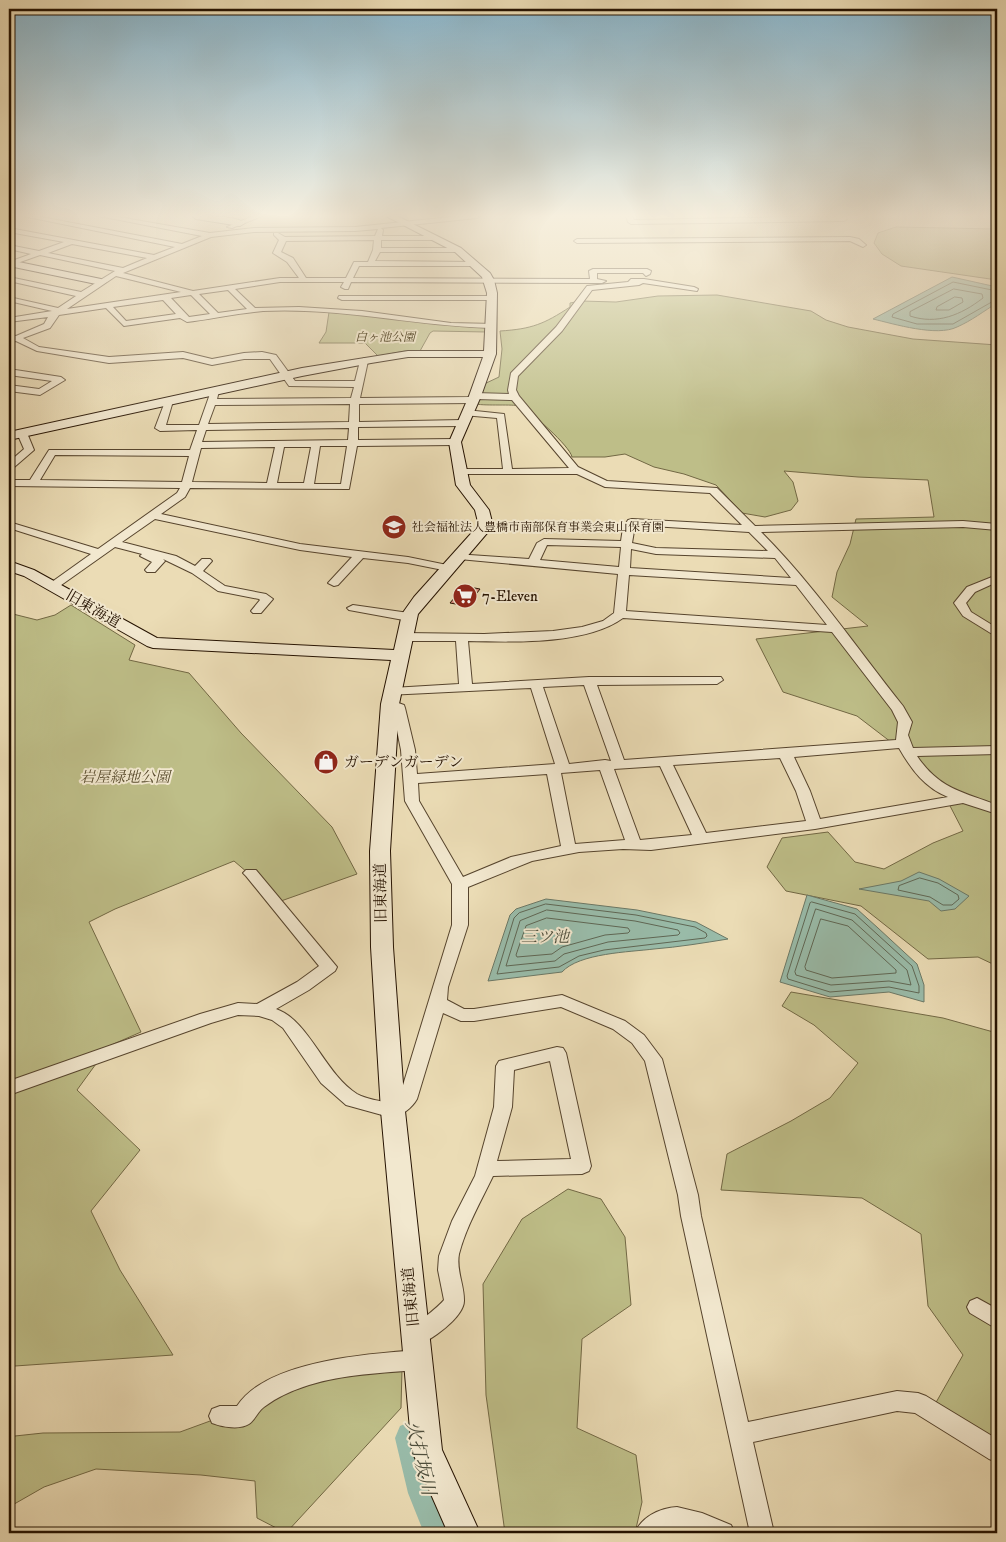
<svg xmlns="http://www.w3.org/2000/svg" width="1006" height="1542" viewBox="0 0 1006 1542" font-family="'IM FELL DW Pica','Noto Serif JP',serif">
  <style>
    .green { fill: #bebe88; stroke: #726844 }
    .water { fill: #99bcaa; stroke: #6b7866 }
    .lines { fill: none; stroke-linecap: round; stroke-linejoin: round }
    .shore { stroke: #5f6755; stroke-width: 1 }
    .river { fill: #99bcaa; fill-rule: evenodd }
    .building { fill: #d78c80; stroke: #251200 }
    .street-casing { stroke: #56442d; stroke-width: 2 }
    .secondary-casing { stroke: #251200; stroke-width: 2 }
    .street { fill: #f2e8cf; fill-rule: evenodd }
    .secondary { fill: #f2e8cf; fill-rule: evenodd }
    .labels { text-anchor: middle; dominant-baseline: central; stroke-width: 4; stroke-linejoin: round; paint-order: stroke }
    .far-park-label { font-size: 12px; font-style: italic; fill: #5b4e30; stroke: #f2e8cf }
    .far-poi-label { font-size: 12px; fill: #251200; stroke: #f2e8cf; text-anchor: start }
    .poi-label { font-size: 15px; fill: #251200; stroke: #f2e8cf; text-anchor: start }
    .street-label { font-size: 15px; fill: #251200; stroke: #f2e8cf }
    .park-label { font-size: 15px; font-style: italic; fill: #5b4e30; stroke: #f2e8cf }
    .water-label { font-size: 16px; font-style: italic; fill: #4e4e3c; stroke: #f2e8cf }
    .near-water-label { font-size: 19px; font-style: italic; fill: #4e4e3c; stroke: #f2e8cf }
  </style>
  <rect width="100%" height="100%" fill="#ebdcb5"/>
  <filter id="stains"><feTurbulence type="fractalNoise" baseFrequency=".004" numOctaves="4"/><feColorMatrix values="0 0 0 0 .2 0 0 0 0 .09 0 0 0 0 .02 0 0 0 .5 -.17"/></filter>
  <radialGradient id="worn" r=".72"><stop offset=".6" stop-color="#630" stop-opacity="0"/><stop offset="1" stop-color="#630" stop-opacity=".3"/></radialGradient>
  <path class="green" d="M896,227L997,229V280L901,266L882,254L874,243L878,233Z
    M717,295L811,311L826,320L848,327L913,339L997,345V966L978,957L928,959L861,906L786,891L767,867L782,838L828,832L855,862L884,869L933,843L963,831L934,775L857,716L783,692L756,639L868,626L832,597L837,572L850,544L856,519L934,517L928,480L858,477L784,471L793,482L798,501L791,510L765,517L742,513L716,485L684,474L654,467L625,454L605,457H572C570,446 530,411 519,406C513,404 486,406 476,404L482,385L499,377L502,349L500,331C532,329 544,324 570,307V303L581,301L616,302L658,296Z
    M329,312C382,315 434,325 487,328L486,332L433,331L430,333L420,351H405L378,356L365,343H319L326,332Z
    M71,605L135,645L129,660L189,673L241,733L332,827L357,874L281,901L234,861L115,909L89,922L141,1032L109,1046L77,1090L140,1150L91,1211L120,1270L173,1355L15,1366L9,1369V613L37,620L55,615Z
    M791,992L943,1018L997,1033V1446L930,1413L963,1355L928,1306L921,1234L862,1198L721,1190L727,1154L791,1121L830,1098L858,1063L814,1025L782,1006Z
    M568,1189L601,1199L625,1237L631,1305L582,1339L577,1428L636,1455L642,1502L635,1533H505L486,1395L483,1284L522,1219Z
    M402,1369L401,1408L286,1533L257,1518L255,1481L201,1475L96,1469L44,1487L9,1507V1439L15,1436L43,1433L180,1432L336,1375Z"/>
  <path class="water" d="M952,277L997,287V303C984,311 971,321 957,327C937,337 894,324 873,319Z
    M919,872L939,879L969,896L955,909L941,911L929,901L859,889L901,881Z
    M807,895L857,909L878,928L917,964L924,985V1002L889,992L830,997L780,982Z
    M546,899L637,910L696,922L728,939C703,943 679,947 654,949C630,952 579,953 562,972L488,981L510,915L516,909Z"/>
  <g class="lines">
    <path class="shore" d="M954,289L982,294L983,298C961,315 937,325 910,316V312Z
      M997,291L953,282L893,314L892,317L917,324H953L997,299
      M955,297L962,298L963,302L949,310H936L937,307Z
      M920,878L938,883L958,895L959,899L952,905H943L930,897L898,890L899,886Z
      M812,902L855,914L912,966L919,986V993L889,987L830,992L788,979L787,976L810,903Z
      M546,904L636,915L695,927L706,933L707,936L705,938L604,950L579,956L559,967L497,974L514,918L519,913Z
      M816,909L852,920L907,970L911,985L889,981L831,985L796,975L795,972Z
      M547,910L635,921L678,930L680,933L678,935L608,942L564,954L555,961L506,966L520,921Z
      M547,918L628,928L630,931L628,933L605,935L562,947L552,954L517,957L516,955L526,926Z
      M821,919L848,926L896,970V973L832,978L806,970L805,967Z"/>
    <path class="river" d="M412,1421L424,1426L429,1438L444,1493L460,1533H424L408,1493L395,1438L400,1426Z"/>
  </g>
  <path class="building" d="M464,586L480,589L467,606L450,603Z"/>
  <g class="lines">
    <defs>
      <path id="street" d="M23,216H36L182,244L202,236L99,216H113L210,233L254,228L355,227L460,216H480L477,218L381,228L383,230L382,236H435L438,238L435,240H381V248H458L462,250L458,252H380L375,261L473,262L477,264L476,266H359L353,278L590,279L589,271L593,269H647L651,271L650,274L646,276L643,273H597V279L606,281L602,283L351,282L348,289H345L341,287L344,282H280L235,289L255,308L299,307L362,311L451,323L494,324V328H491C415,326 339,307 263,311C238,313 212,319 187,322L180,318L124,326L106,308L59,315L50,328L23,338L39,347L109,357L183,352L212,359L244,353L262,352L276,355L295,381H355L360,361L364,358L368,361L360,398L471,397L472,394L475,393L509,394L508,390L511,373L556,327L587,286L628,282L631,279H644L694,287L698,289L697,291L643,283L639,285L592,290L562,331L518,376L516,390L519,396L578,467L607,481L717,488L755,526L963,521L997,524V530L963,527L761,532C814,585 856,647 903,706L912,722L908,735L913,748L997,746V754L917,756C939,789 963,792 997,805V814L963,803L815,829L651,850L623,849L579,852L532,861L468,887V925L448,987L447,1000L464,1009H474L562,995L625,1021L644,1035L662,1059L698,1195L701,1216L748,1422L897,1391L918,1393L926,1396L997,1439V1462L989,1459L915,1413L897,1411L753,1442L774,1533H750L681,1216L678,1195L645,1061L632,1043L613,1029L561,1007L474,1021H461L443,1013L417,1099C412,1108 402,1115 393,1118L346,1105L321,1083L283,1028L272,1020L259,1016L238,1015L211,1023L9,1095V1081L200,1014L238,1003L257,1004L297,982L319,966L246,876L243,873L246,870H256L337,967L335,971L309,990L276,1009C309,1020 324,1073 357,1094C366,1099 380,1101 390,1103L400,1095L452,925V884L405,801L401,750L393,710L384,704L390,700L404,705L405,708L415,750L417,774L555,764L531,688L387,695L386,692L392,688L459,684L456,641H404L398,637L404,633L484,634L553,631L582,627L603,621L614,613L618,574L459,559L454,556L455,554L529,559L537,543L544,539L621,541L623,528L628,520L632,519L742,525L710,493L605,487L577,474H457L455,472L460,469H503L497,418L463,415V411L466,410L504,414L512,469L569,468L512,400L477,399L476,402L473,403L359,404V422L462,420L467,423L462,426L358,427V440L455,439L460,442L455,445L357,446L349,489L190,488L185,497L161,514L300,544L408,557L452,566L454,568L452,570L448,571L408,563L363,558L338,585L334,586L328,583L352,557L300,550L155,519L122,542L176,556L195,566L202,559H210L212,561L203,571L225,586L266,594L273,599L261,613H253L251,611L260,600L259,599L218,591L192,573L163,559L165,561L155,572H147L145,570L152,562L140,556L142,554L115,547L57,588H49L47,586L49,584L91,554L9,528V522L98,549L177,493L180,488L9,486V480H30L49,450H190L197,430L160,431L155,428L166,399H172L173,401L166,425H199L211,391L215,388L219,391L217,399L351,398L354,387L289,386L270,359H244L212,365L183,358L109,363L37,351L16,341L9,342V335L16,336L44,324L48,317L9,322V318L52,311L9,301V297L58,308L76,296L9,281V277L81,292L115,271L40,255L9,266V262L31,254L9,249V245L39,251L64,242L9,232V228L154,255L175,247ZM378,229L375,236L285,237L278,233H274V235L279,240L273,253L287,262L299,278H280L193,291L123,273L211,237L254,232L355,231ZM374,240L373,250L368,262H354L346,278H306L293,258L281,252L286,241ZM72,244L147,258L123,268L48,253ZM116,276L181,292L67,309ZM228,290L247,309L218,313L199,294ZM191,295L210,314L189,317L171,298ZM163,300L176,314L126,321L113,307ZM350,404L349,422L208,424L215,405ZM349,428L348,440L202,442L206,430ZM320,446H347L341,484H314ZM275,447L267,483L192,482L201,448ZM284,447H311L304,483H277ZM55,455L189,456L182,482L40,480ZM635,525L749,532L768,551L656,548L632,543ZM547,545L621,547L619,567L540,560ZM631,549L656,554L775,558L791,578L630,568ZM629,575L796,585L827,625L626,611ZM623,618L832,632L892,710L898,722L896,740L624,760L597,685L717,684L723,680L721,677H589L472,684L468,641C513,642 586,645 623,618ZM584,685L611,761L605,760L569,764L543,687ZM899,748C911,769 925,788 948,797L820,819L810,791L794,757ZM780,758L796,791L806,821L706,833L673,765ZM660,766L692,835L640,840L614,769ZM600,770L625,840L575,844L561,773ZM547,774L561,846L511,857L463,877L419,801L418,783Z
        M253,216H262L232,228L227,227Z
        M626,216H632L634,220L839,216H845L847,219L844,221L631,224L628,222Z
        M850,237L859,239L866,245L863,247L850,241L577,243L574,241L577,239Z
        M339,296H492L496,298L492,300H342L338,298Z
        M9,369L61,377L65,380L40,395L9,391V385L39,389L52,381L9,375Z
        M22,430L27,433L34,450L12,469L9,470V462L24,449L17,433Z
        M997,575V582L975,592L966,603L971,612L997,628V637L963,616L954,603L967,587Z
        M353,605L409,613L415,617L409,621L349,610L347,608Z
        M557,1047L563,1048L566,1053L591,1166L589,1171L582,1174L493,1176C481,1201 466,1227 459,1254C456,1270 464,1284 464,1300C465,1317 430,1341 416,1346L409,1344L405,1337C411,1325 433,1313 444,1300L438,1270L439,1256L452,1221L475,1176L494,1107L496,1066L499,1061ZM550,1061L571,1159L497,1161L512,1107L514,1070Z
        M977,1298L997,1309V1329L970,1313L967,1307L970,1301Z
        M418,1350L426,1353L429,1360L426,1367L418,1370C382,1373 344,1374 309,1385C293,1390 277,1397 264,1407C258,1411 255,1420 249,1424C240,1430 222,1427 212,1423L209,1416L212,1409L220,1406H237C267,1360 369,1354 418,1350Z
        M677,1507L702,1513L731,1525L735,1533H691L677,1531L665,1533H635C641,1517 660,1508 677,1507Z"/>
      <path id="secondary" d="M192,216C205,216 234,215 245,223L240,226L196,219Z
        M386,216H397L461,248L490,273L494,280L497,293L496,354L481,396L461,442L470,485L489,510L492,522L488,532L418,614L399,704L390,851L393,947L405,1111L442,1450L480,1533H448L412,1451L381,1111L371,947L370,851L381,704L391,660L153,648L147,646L24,576L9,571V561L34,570L157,638L394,650L402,614L414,597L476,528L478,522L475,510L456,485L449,442L469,396L483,357H408L371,363L302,376L9,440V432L302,368L371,357L408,351H484L487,293L482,277L455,252Z
        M9,260L101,279L106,282L101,285L9,266Z"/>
    </defs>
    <use href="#street" class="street-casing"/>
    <use href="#secondary" class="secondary-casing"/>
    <use href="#street" class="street"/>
    <use href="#secondary" class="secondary"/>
  </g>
  <linearGradient id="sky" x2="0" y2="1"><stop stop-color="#88b7cf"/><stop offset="0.5" stop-color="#f6efde"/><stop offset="1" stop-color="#f6efde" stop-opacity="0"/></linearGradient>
  <rect width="1006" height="432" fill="url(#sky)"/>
  <defs>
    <symbol id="school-disc" viewBox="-11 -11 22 22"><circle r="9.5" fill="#8f2418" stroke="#f2e8cf"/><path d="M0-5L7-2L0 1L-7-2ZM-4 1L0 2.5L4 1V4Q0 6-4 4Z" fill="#fff"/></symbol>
    <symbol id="supermarket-disc" viewBox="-11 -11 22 22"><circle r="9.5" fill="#8f2418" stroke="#f2e8cf"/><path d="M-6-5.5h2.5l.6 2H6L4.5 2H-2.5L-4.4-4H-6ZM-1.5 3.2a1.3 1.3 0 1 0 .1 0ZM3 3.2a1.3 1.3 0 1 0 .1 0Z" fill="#fff"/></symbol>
    <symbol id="shop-disc" viewBox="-11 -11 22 22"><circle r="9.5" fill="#8f2418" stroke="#f2e8cf"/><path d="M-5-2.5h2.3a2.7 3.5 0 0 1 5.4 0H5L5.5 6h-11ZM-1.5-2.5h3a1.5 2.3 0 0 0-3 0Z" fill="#fff"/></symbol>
  </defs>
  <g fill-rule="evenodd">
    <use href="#school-disc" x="380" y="513" width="28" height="28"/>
    <use href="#supermarket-disc" x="451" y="582" width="28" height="28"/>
    <use href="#shop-disc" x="312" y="748" width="28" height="28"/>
  </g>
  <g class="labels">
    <g class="far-park-label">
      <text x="385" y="337">白ヶ池公園</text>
    </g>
    <g class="far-poi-label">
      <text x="412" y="527">社会福祉法人豊橋市南部保育事業会東山保育園</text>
    </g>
    <g class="poi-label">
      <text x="482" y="596">7-Eleven</text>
      <text x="344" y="762">ガーデンガーデン</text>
    </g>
    <g class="street-label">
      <text transform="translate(93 609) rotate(30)">旧東海道</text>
      <text transform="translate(381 893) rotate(-91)">旧東海道</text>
      <text transform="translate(411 1297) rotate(-96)">旧東海道</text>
    </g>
    <g class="park-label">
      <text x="125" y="777">岩屋緑地公園</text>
    </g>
    <g class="water-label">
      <text x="545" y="937">三ツ池</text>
    </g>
    <g class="near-water-label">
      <text transform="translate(420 1458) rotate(77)">火打坂川</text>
    </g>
  </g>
  <rect width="1006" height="1542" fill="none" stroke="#ebdcb5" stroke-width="30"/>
  <rect x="10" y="10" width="986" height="1522" fill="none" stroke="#251200" stroke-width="2.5"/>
  <rect x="15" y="15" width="976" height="1512" fill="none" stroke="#251200"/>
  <rect width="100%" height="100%" filter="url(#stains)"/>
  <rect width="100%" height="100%" fill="url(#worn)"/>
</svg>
